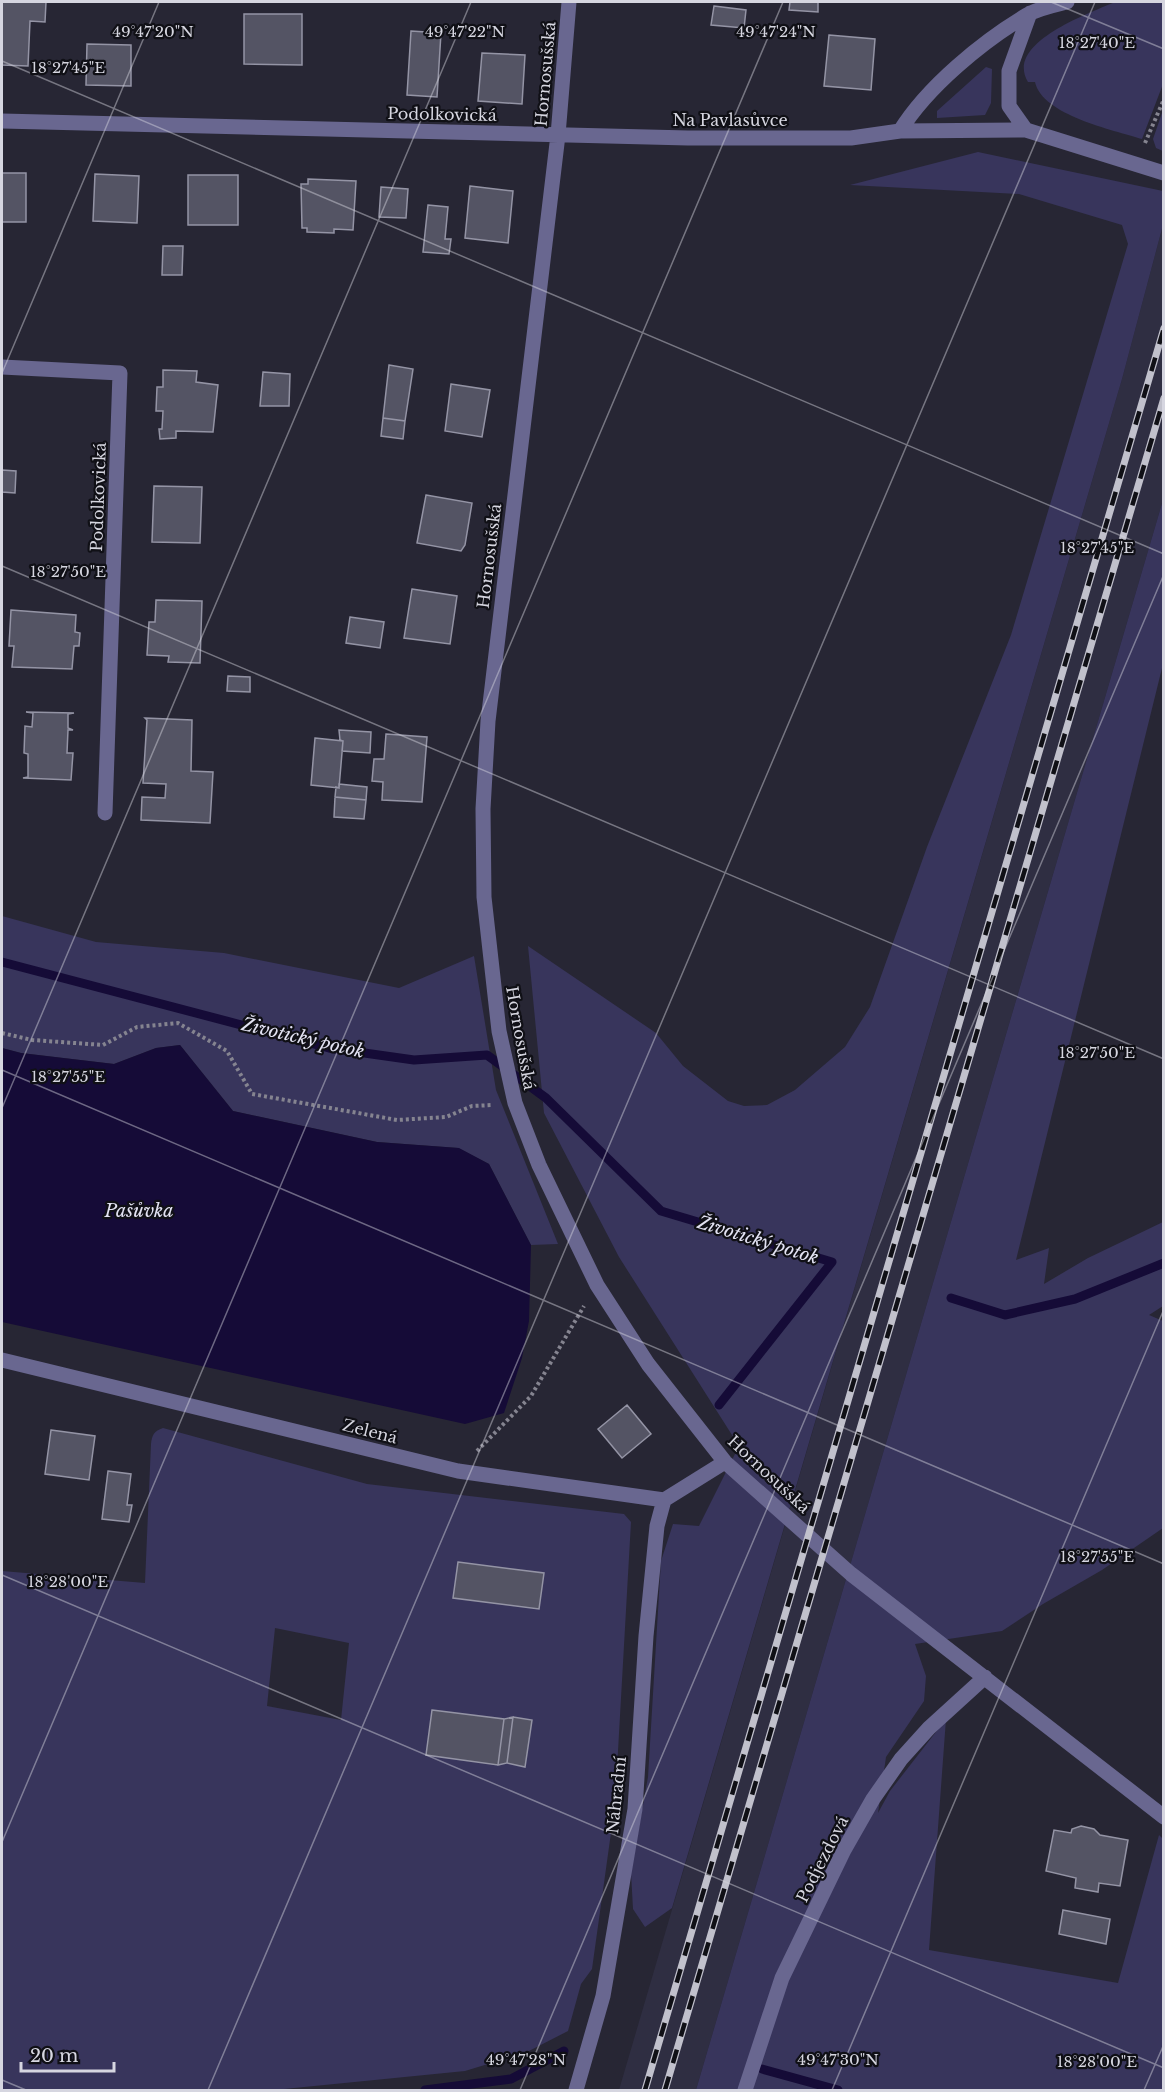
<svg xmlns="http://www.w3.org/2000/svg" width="1165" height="2092" viewBox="0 0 1165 2092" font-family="'Libre Baskerville',serif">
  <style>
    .built { fill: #2f2e42 }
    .green { fill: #38355c; fill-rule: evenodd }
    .water { fill: #150b37 }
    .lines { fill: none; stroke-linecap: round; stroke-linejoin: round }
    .stream { stroke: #150b37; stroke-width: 9 }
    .building { fill: #545464; stroke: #9494a5; stroke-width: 1.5 }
    .path { stroke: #858490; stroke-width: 4; stroke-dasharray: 3 3; stroke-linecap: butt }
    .minor { stroke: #696790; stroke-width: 15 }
    .rail-casing { stroke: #c1c1cc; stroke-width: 7 }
    .rail { stroke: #101016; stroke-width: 4.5; stroke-dasharray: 14; stroke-linecap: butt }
    .ticks { fill: none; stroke: #d6d6e0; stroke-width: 1.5; stroke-opacity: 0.45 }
    .labels { text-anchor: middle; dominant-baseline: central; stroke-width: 4.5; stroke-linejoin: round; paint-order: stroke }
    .street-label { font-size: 16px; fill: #d6d6e0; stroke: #101016 }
    .water-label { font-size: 18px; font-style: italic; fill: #e3e3f3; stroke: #101016 }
    .ticks-label { font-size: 15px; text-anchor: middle; fill: #d6d6e0; stroke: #101016; stroke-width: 4.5; stroke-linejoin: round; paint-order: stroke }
  </style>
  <rect width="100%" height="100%" fill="#272634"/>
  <path class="built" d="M1163,225V500L696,2090H619L1122,379Z"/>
  <path class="green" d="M1115,2H1163V84L1142,139C1113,130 1042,115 1035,82H1028C1004,43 1090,13 1115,2Z
    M986,67L992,69L991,103L985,115L937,118V111Z
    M1163,110L1164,151H1163L1156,148L1153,139Z
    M978,152L1163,191V225L1122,379L672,1908L645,1927L633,1909L631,1873L648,1777L661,1561L673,1524L699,1526L739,1446L619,1257L544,1113L528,946L656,1033L683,1066L728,1101L744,1106L767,1105L795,1090L845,1047L870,1007L927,847L1011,635L1128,244L1122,225L1019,194L850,185Z
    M1163,500V664L1016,1260L1049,1248L1044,1284L1088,1258L1163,1222V1306L1149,1315L1163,1321V1528L1102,1570L1043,1604L1002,1631L915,1644L926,1676L924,1701L886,1757L878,1813L890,1791L946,1719L929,1950L1118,1983L1159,1835L1163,1839V2090H696Z
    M2,916L96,942L224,953L399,988L474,956L496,1090L558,1244L531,1245L489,1164L458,1148L377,1142L233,1111L180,1045L156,1048L114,1064L21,1053L2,1048Z
    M163,1428L367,1484L624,1514L631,1522L615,1804L592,1969L581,1984L568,2031L527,2052L465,2071L274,2090H2V1571L145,1583L151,1444C152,1435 154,1431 163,1428ZM275,1628L349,1643L341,1720L267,1706Z"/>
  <path class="water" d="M180,1045L233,1111L377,1142L459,1148L489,1164L531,1245L529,1321L522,1358L504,1413L465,1424L2,1322V1048L21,1053L114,1064L156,1048Z"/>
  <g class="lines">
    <path class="stream" d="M2,962L329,1048L414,1060L487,1055L546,1098L661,1211L832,1262L719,1405
      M951,1298L1005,1315L1075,1299L1164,1263
      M762,2069L838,2090
      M425,2090L511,2079L564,2051"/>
  </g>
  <path class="building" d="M2,2H46L45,22L30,21L28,66L2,65Z
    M790,2H818V12L789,10Z
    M714,6L746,10L744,28L711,25Z
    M244,14H302V65L244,64Z
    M411,31L441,33L437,97L407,95Z
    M829,35L875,39L871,90L824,86Z
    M87,44L131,45V86L86,85Z
    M482,53L525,55L522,104L478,101Z
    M2,173H26V222H2Z
    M95,174L139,176L137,223L93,221Z
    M188,175H238V225H188Z
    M308,179L356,181L353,230L334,229V233L307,232V228H302L301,184H308Z
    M470,186L513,191L508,243L465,238Z
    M381,187L408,189L406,218L379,217Z
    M428,205L448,207L445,239H451L449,254L423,252Z
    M163,246H183L182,275H162Z
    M389,365L413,369L405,421L383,418Z
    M163,370L197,371L196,382L218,385L213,432L176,431V438L160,439L159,429H162L163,411H156L157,387H163Z
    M263,372L290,374L289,406H260Z
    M451,384L490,390L482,437L445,431Z
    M383,418L405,421L403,439L381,436Z
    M2,470L16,471L15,493L2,492Z
    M154,486L202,487L200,543L152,542Z
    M426,495L472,503L465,545L461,551L417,543Z
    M412,589L457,596L450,644L404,638Z
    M156,600L202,601L200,663L168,662L169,656L147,655L149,622H155Z
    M11,610L76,615L75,632L80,633L79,646H74L72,669L12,667L14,646H9Z
    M350,617L384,622L380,648L346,643Z
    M228,676L250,677V692L227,691Z
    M26,712L74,713L68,714V728L73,730H68L67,753H73L71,780L23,778L28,777V754L24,753L25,726L32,727L33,713Z
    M145,718L192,720L191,771L213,772L210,823L141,820L142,797L165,798L166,784L143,783L147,720Z
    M339,730L371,732L370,753L342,751L343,741L340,740Z
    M386,734L427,737L422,802L382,800L383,782L372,781L374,759H384Z
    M315,738L343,741L339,788L311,785Z
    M339,784L367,787L366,800L335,797L336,787L339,788Z
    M335,797L366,800L364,819L334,817Z
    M627,1405L651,1434L622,1458L598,1429Z
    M51,1430L95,1436L89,1480L45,1474Z
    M108,1471L131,1474L127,1505H132L129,1522L102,1519Z
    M458,1562L544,1573L539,1609L453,1598Z
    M432,1710L504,1719L498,1765L426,1755Z
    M513,1717L532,1720L525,1767L507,1763Z
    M513,1717L507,1763L498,1765L504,1719Z
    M1081,1826L1094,1829L1100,1835L1128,1840L1120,1886L1099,1883L1098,1892L1075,1888L1076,1878L1046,1871L1054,1830L1071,1833L1072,1829Z
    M1063,1910L1110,1919L1106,1944L1059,1934Z"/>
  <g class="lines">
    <path class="path" d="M1145,143L1164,99
      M2,1033L32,1040L103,1045L137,1027L178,1023L227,1051L252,1094L397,1120L446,1117L472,1106L493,1105
      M477,1451L531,1396L584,1306"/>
    <path class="minor" d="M569,2L558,135L488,721L483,809L484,897L499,1031L515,1103L539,1165L597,1285L648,1364L725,1462L851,1574L1164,1817
      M2,121L688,138H851L900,131L1026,130L1164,173
      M1026,130L1009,106V71L1030,13
      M900,131C927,87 983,41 1027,15C1039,8 1055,5 1067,2
      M2,367L120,373L105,813
      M2,1360L458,1471L664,1500L725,1462
      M576,2090L603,1996L635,1809L646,1636L657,1526L664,1500
      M745,2090L782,1978L844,1850L873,1799L901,1759L929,1728L985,1677"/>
    <defs>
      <path id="rail" d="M645,2090L1164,328
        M665,2090L1164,398"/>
    </defs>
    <use href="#rail" class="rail-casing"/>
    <use href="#rail" class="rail"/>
  </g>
  <path class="ticks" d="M1051,2L1164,49M2,61L1164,554M2,373L159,2M2,566L1164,1059M2,1070L1164,1564M2,1108L471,2M2,1575L1164,2068M2,1842L783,2M2,2080L26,2090M208,2090L1095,2M520,2090L1164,574M832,2090L1164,1309M1144,2090L1164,2044"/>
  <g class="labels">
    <g class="street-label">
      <text transform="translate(545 74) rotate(-85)">Hornosušská</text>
      <text transform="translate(442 114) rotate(1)">Podolkovická</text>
      <text x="730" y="120">Na Pavlasůvce</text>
      <text transform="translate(98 497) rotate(-88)">Podolkovická</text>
      <text transform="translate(489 556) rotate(-83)">Hornosušská</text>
      <text transform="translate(521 1038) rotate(80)">Hornosušská</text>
      <text transform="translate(370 1431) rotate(14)">Zelená</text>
      <text transform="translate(769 1474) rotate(43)">Hornosušská</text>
      <text transform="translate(616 1795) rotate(-84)">Náhradní</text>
      <text transform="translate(822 1859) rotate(-63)">Podjezdová</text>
    </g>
    <g class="water-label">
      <text transform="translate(303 1038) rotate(13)">Životický potok</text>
      <text x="139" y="1211">Pašůvka</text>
      <text transform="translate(758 1240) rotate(17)">Životický potok</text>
    </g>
  </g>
  <g class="ticks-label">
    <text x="153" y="37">49°47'20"N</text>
    <text x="465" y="37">49°47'22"N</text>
    <text x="776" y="37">49°47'24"N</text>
    <text x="1097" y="48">18°27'40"E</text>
    <text x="68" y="73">18°27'45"E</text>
    <text x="1097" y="553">18°27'45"E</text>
    <text x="68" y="577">18°27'50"E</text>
    <text x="1097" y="1058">18°27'50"E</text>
    <text x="68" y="1082">18°27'55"E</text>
    <text x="1097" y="1562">18°27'55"E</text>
    <text x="68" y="1587">18°28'00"E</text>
    <text x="526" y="2065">49°47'28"N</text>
    <text x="838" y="2065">49°47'30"N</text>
    <text x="1097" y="2067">18°28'00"E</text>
  </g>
  <rect width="1165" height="2092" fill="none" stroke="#d6d6e0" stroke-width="6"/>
  <path d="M21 2062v9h93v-9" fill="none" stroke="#d6d6e0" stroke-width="3"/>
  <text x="30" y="2062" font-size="18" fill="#d6d6e0" stroke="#101016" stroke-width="4.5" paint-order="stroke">20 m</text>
</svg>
